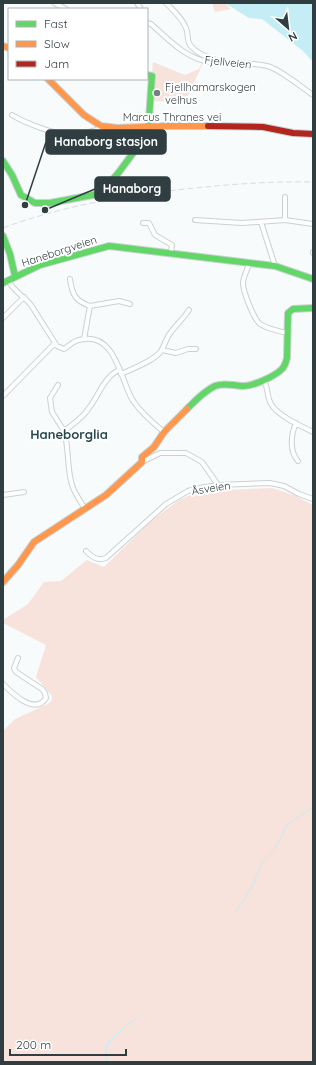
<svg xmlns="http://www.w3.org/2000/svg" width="316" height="1065" viewBox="0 0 316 1065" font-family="Quicksand,sans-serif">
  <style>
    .green { fill: #f8e2dc }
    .water { fill: #c5edf5 }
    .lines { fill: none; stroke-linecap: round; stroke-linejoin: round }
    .stream { stroke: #c5edf5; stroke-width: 1 }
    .street-casing { stroke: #c9d2d3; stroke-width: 6 }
    .fast-casing { stroke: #c9d2d3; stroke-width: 8 }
    .slow-casing { stroke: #c9d2d3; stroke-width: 8 }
    .jam-casing { stroke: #c9d2d3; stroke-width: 8 }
    .street { stroke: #fefefe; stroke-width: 4 }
    .fast { stroke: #63d668; stroke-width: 6 }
    .slow { stroke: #ff974d; stroke-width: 6 }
    .jam { stroke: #b3261e; stroke-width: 6 }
    .rail { stroke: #dbdcdc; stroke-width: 1; stroke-dasharray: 6 3; stroke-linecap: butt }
    .poi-dot { fill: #768083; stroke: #fff; stroke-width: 1.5 }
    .labels { text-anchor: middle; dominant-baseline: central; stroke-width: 4; stroke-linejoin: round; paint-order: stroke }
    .street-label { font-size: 11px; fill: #303e42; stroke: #fff }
    .poi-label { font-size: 11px; fill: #303e42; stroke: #fff; text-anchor: start }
    .quarter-label { font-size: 13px; font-weight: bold; fill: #27484e; stroke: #fff }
    .leader { fill: none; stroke: #303e42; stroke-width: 1.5 }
    .callout-dot { fill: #303e42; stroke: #fff; stroke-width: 1.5 }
    .callout { fill: #303e42; stroke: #303e42; stroke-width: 1.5 }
    .callout-label { font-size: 12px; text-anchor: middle; font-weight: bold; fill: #fff }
  </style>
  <rect width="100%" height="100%" fill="#f7fbfb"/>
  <path class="green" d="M212,3H225L231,9L215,12Z
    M153,62L185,75L199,69L202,63H203L185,102L150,101Z
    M272,488L296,496L313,505V1062H3V731L15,719L48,704L52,700V696L36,677L46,645L3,623V620L28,604L44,582L61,581L87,560L104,567L150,522L179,500L200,491Z"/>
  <path class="water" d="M225,3H313V62L303,51L262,19L249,18Z"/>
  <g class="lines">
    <path class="stream" d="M236,912L251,888L263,861L275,849L287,825L313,807
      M107,1062L106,1045L121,1030L138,1017"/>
    <defs>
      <path id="street" d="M54,3L66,9
        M137,3L141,9
        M166,3C174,11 182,18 186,28C189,34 186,41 191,46C198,55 209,57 219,61
        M147,23L151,24C168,39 185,58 209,62C228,65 248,61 267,66C280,69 301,87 313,95
        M12,115C25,123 54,134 69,135C78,135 88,132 97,130L101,126
        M285,197V220
        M195,220L242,223L285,220L313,224
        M261,222L275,266
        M143,223H149L155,235L172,245L171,252
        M313,252V253
        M250,262C248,268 243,277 243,283C243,292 254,319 260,324C268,329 278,331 287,333
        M70,279C72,294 75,301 90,306
        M8,280C13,291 24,296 31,305L57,346L64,349C69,346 73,341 79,340C115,330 120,378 132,399C140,412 153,423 164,432
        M3,318L24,297
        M84,339L90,306L119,301L130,304
        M162,350L176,353L188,349H196
        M121,374C132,369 154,361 161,351C165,345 166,338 171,332C177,324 184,318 189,310
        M264,380C268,388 267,397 271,404C278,416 301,426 313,432
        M58,385L50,398L52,412L64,431
        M3,396L55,343
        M296,423C291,434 289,451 298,461
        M142,462L160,453H186L202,462L218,485
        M3,495L24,492
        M85,509C80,500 73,492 71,481C67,465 69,448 64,431C73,424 83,418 89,408C99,395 104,377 119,370
        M86,551C92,557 97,561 106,558L166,504L188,491L199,488L218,485L270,483L284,486L299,494L313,499
        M3,684C12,693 35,716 46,698L45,693L42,689L16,672L14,668L18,658"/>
      <path id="fast" d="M3,161L12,175L21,195L35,203H50L98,194L102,192L119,172L148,133L152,76L147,75
        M3,236L10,254L15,276
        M3,283L40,265L109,246L275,266L313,279
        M187,409C195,401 204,391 215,386C225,382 233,386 243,386C253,386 274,377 282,369C285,366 286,362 287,358L288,313L293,309L313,308"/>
      <path id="slow" d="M3,46L9,48
        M48,79L84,115L101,126L117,128L168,126H208
        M3,582L18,565L34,542L106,495L142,462V457L154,447L164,432L187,409"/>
      <path id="jam" d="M208,126L263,127L293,133L313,134"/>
    </defs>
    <use href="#street" class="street-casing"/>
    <use href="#fast" class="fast-casing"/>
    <use href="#slow" class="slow-casing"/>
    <use href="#jam" class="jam-casing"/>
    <use href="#street" class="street"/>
    <use href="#fast" class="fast"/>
    <use href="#slow" class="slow"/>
    <use href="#jam" class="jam"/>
    <path class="rail" d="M3,228C59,207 117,197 176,190C221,185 267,181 313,182"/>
  </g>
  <circle class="poi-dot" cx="157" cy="93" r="4"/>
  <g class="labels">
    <g class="street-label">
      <text transform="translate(228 62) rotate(6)">Fjellveien</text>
      <text x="172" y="117">Marcus Thranes vei</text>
      <text transform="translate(59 251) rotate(-18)">Haneborgveien</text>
      <text transform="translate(211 488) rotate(-9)">Åsveien</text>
    </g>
    <g class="poi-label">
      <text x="165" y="87">Fjellhamarskogen<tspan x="165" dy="13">velhus</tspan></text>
    </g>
    <g class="quarter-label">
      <text x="69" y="434">Haneborglia</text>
    </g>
  </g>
  <path class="leader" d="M25 205L46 142M45 210L95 189"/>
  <g class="callout-dot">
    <circle cx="25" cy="205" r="4"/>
    <circle cx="45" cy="210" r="4"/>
  </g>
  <g class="callout">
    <rect x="46" y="130" width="120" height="24" rx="4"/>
    <rect x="95" y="177" width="75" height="24" rx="4"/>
  </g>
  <g class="callout-label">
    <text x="106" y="146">Hanaborg stasjon</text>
    <text x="132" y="193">Hanaborg</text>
  </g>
  <rect width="316" height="1065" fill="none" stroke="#303e42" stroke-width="8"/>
  <rect x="8" y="8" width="140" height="72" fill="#ffffff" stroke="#acb2b3"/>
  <rect x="16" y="21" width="20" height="6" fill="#63d668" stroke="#acb2b3"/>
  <text x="44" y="28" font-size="12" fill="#303e42">Fast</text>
  <rect x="16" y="41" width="20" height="6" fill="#ff974d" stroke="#acb2b3"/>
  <text x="44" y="48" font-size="12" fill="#303e42">Slow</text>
  <rect x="16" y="61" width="20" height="6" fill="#b3261e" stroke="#acb2b3"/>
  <text x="44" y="68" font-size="12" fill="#303e42">Jam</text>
  <g transform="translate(288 28) rotate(152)" stroke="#ffffff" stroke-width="3" paint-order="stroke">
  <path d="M0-3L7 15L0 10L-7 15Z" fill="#303e42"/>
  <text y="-6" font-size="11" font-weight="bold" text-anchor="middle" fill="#303e42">N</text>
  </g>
  <path d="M10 1049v6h116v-6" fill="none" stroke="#303e42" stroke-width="2"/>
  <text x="16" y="1049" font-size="12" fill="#303e42" stroke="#ffffff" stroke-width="3" paint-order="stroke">200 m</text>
</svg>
